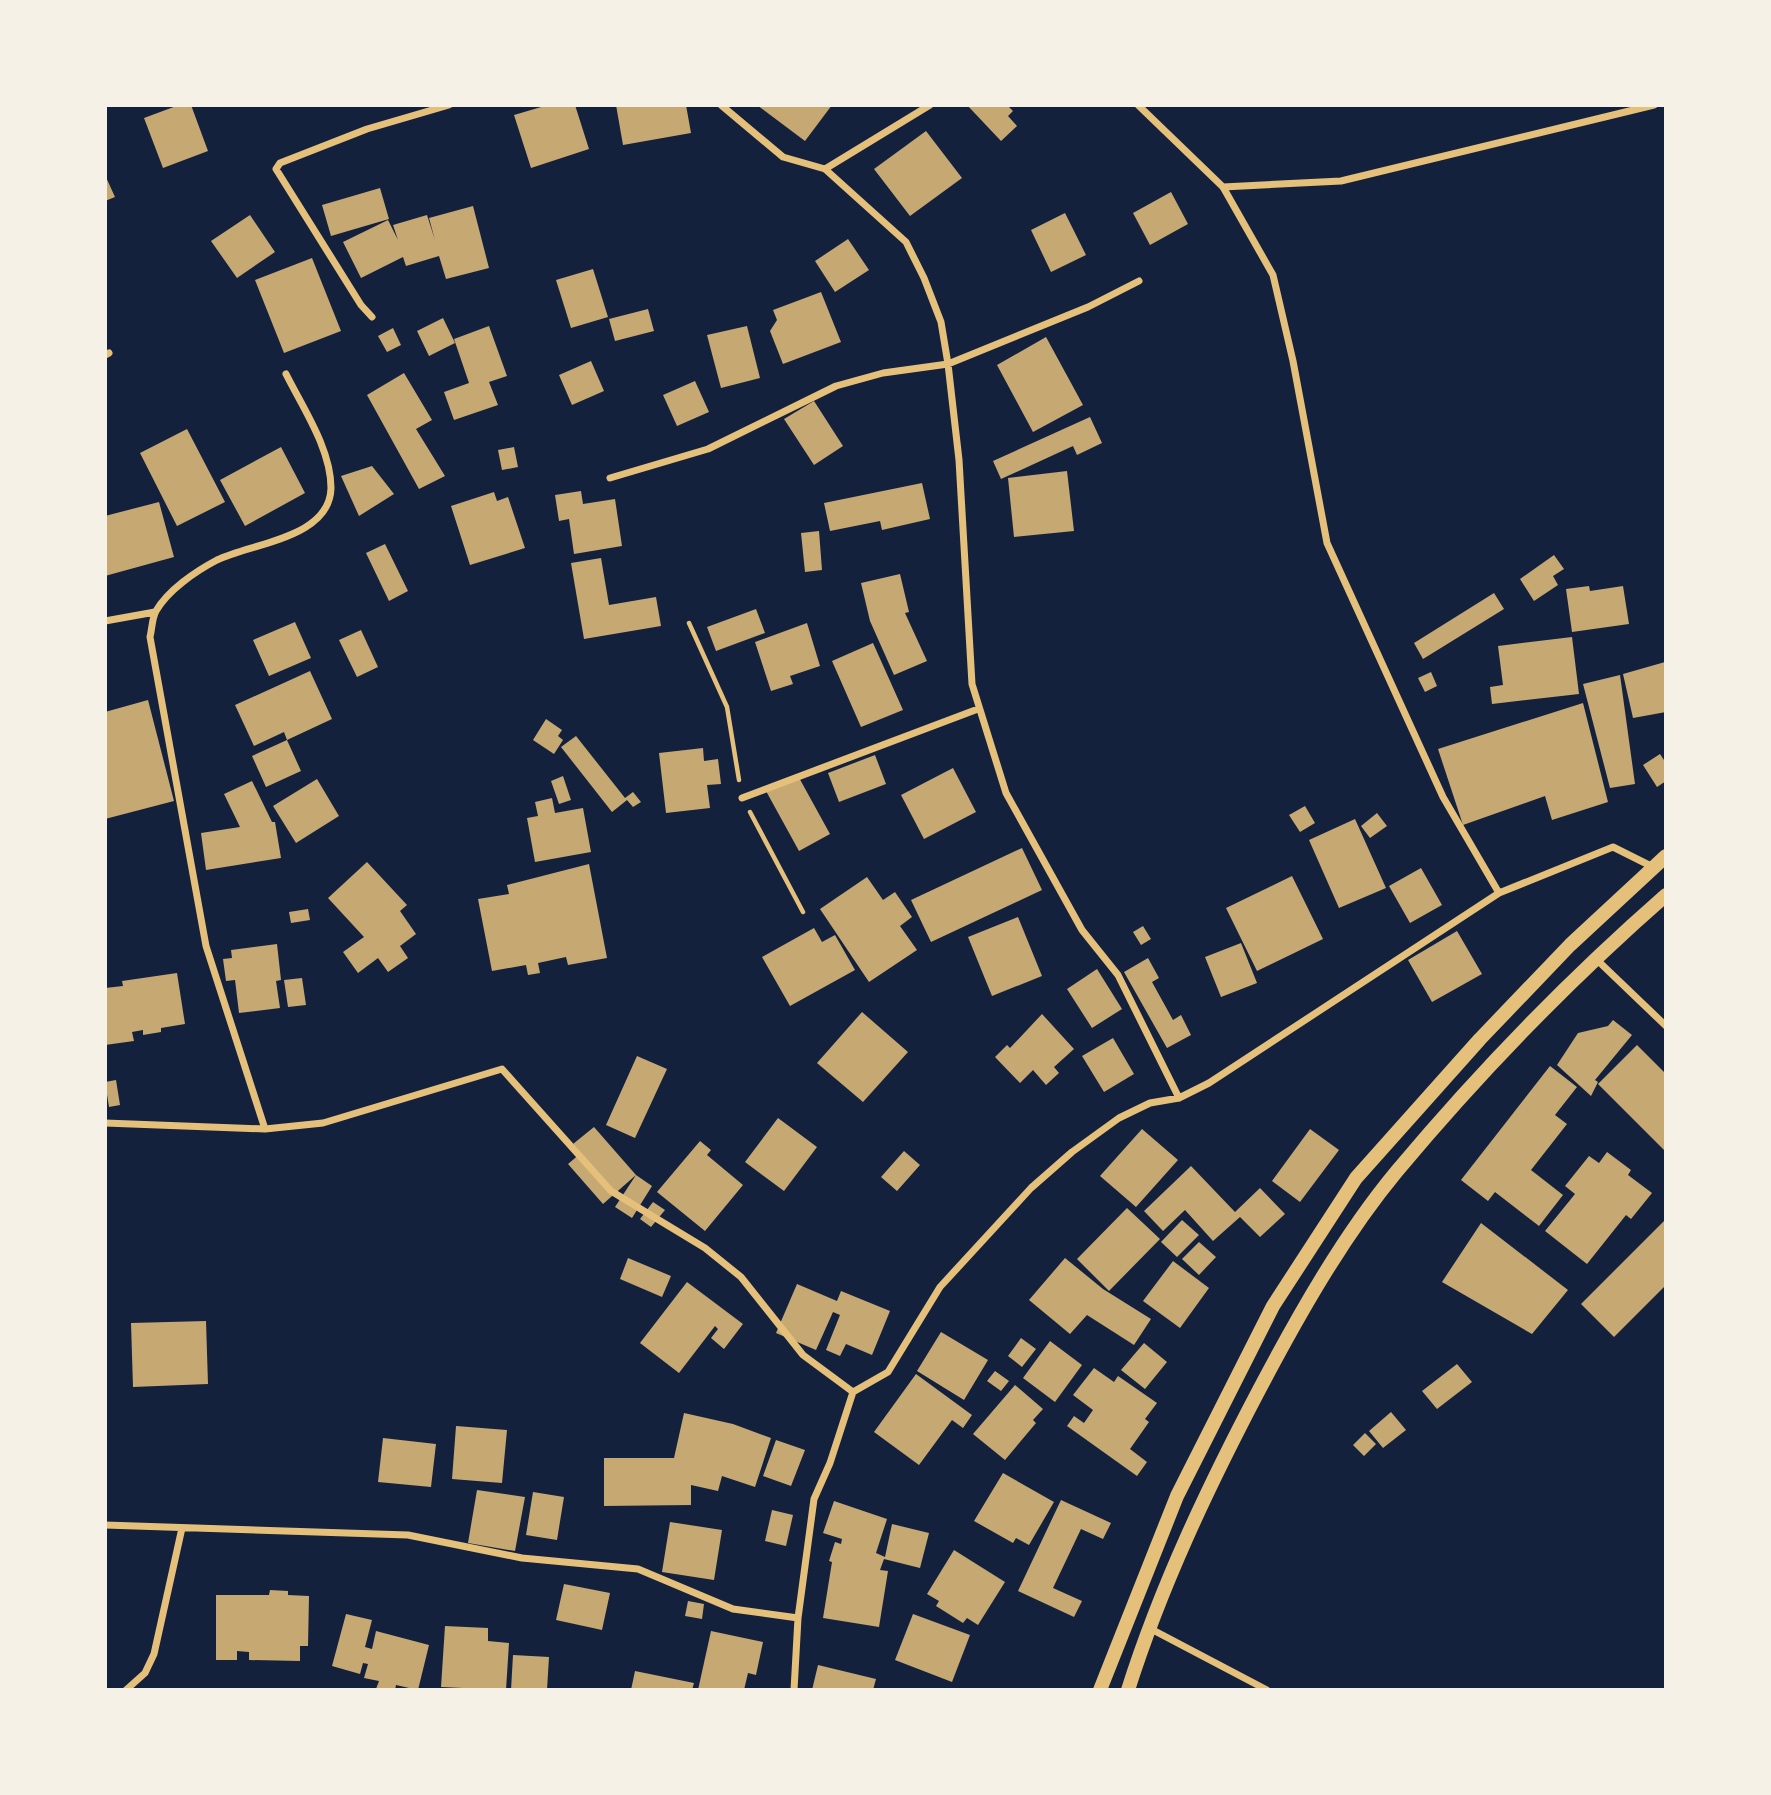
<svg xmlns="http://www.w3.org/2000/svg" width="1771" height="1795" viewBox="0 0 1771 1795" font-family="Rubik,sans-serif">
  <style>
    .building { fill: #c6a872 }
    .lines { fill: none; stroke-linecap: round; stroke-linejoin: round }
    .path { stroke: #e5c07b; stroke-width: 4.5 }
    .minor { stroke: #e5c07b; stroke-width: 7 }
    .secondary { stroke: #e5c07b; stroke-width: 14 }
  </style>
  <rect width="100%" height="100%" fill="#14213d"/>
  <path class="building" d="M179,105H191L208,151L163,168L144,118Z
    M548,105H575L589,149L531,168L514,115Z
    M616,105H686L691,133L623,145Z
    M757,105H832L805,141Z
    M967,105H1007L1013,111L1008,116L1017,126L1001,141Z
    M926,131L962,178L910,216L874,169Z
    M105,175L115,197L105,201Z
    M380,188L389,219L331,236L322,205Z
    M1171,192L1188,224L1150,245L1133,213Z
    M473,206L489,268L446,279L439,256L406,266L403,257L361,278L343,242L388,220L398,240L393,225L427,215L435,240L429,218Z
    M1065,213L1086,255L1051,272L1031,230Z
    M250,215L275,252L237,278L211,241Z
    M848,239L869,270L835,292L815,261Z
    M312,258L341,331L284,353L255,280Z
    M593,269L608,317L571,328L556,280Z
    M821,292L841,342L783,364L770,331L777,320L773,310Z
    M648,309L654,331L615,341L609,319Z
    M443,318L455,343L429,356L417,331Z
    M489,326L507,376L489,382L498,405L454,420L444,392L469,383L454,339Z
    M747,326L760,378L721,388L707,335Z
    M393,328L401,345L387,352L378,336Z
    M1046,337L1083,405L1033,432L997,365Z
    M591,361L604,391L572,405L559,375Z
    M404,373L432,420L416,429L445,476L419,489L367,395Z
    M695,381L709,412L677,426L663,395Z
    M814,401L843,446L814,465L784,419Z
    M1090,417L1102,443L1077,455L1073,446L1001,479L993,461Z
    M187,429L225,502L177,526L140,453Z
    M281,447L305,493L245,526L220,480Z
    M514,447L518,467L502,470L498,450Z
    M372,466L394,494L359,516L341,476Z
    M1067,471L1074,531L1014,537L1008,478Z
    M922,483L930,519L882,530L880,521L830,531L824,503Z
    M581,491L583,504L615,499L622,546L574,554L569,519L559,521L555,495Z
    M494,492L497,501L508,497L525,548L470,565L451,506Z
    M159,502L174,557L105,576V516Z
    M819,531L822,570L805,572L801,533Z
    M385,544L408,591L389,601L366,553Z
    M1554,555L1564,569L1553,576L1558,585L1534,601L1520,579Z
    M601,558L609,605L656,597L661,626L584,639L571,563Z
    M900,574L909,612L905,613L927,661L894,675L870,621L861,583Z
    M1589,586L1590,591L1623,586L1629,624L1572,632L1566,589Z
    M1494,593L1504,609L1423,659L1414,643Z
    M756,609L765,633L716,651L707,627Z
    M295,622L311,658L269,676L253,640Z
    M807,623L820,666L790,676L793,684L771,691L755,642Z
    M361,630L378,667L357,677L339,640Z
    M1572,637L1579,694L1492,704L1490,687L1503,685L1498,646Z
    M873,643L903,710L861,727L832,661Z
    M1665,662L1666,712L1633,718L1623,674Z
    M310,671L332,719L287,740L284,732L254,746L235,705Z
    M1431,672L1437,686L1425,692L1418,678Z
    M1620,675L1635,784L1610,788L1583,684Z
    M148,700L174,801L105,819V712Z
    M1583,703L1608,802L1552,820L1545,796L1463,825L1438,749Z
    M546,719L562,730L558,736L563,740L554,754L533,740Z
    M576,736L625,798L633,792L641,802L633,807L627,800L612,812L561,747Z
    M287,740L301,771L266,787L252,756Z
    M703,748L704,761L718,759L721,784L707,785L710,808L666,813L659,753Z
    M1660,754L1666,763V781L1657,787L1643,765Z
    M875,755L886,784L839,802L828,773Z
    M953,768L976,812L924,839L901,795Z
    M797,774L830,834L799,851L766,791Z
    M563,776L571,800L559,804L551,781Z
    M317,779L339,816L296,843L273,806Z
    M252,781L272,822H275L281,858L206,870L201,833L240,827L224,794Z
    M552,798L555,813L583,808L591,852L535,862L527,818L538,816L535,802Z
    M1305,806L1315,823L1300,832L1289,815Z
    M1377,813L1387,826L1370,838L1361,826Z
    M1355,819L1386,888L1339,908L1309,840Z
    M1022,848L1042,890L931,942L911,900Z
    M367,862L407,905L400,911L416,934L400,946L408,958L388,972L378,958L358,973L343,952L364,937L328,898Z
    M589,864L607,958L568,965L566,957L538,963L540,973L528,975L526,965L492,971L478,899L509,894L507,885Z
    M1421,868L1442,905L1410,923L1389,886Z
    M1292,876L1323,939L1257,971L1226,908Z
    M867,877L883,900L895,892L912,917L900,926L917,950L869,982L820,909Z
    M308,909L310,920L291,923L289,912Z
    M1018,917L1042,976L992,996L968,937Z
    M1143,926L1151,939L1141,945L1133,932Z
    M814,928L822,942L835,935L855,970L790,1006L762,957Z
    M1457,931L1482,974L1432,1002L1408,960Z
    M1241,943L1257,983L1221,997L1205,957Z
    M277,944L281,980L276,981L280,1008L239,1013L235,980L226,981L223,959L232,958L231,950Z
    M1148,958L1159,978L1152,982L1173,1020L1181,1015L1191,1035L1167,1048L1124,972Z
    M1097,969L1122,1009L1092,1028L1067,989Z
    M177,973L185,1024L161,1028V1032L143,1035V1030L132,1032L134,1041L105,1045V988L123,986L122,981Z
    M302,978L306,1005L288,1007L284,980Z
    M862,1012L908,1052L863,1102L817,1063Z
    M1042,1014L1074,1049L1054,1067L1059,1073L1046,1085L1033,1070L1020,1083L995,1057L1007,1045L1010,1048Z
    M1613,1020L1632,1035L1595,1080L1598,1082L1591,1096L1557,1065L1578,1033L1608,1026Z
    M1113,1038L1134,1074L1104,1092L1082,1056Z
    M1637,1045L1666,1074V1152L1598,1084Z
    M637,1056L667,1069L635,1138L606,1125Z
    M1550,1066L1577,1087L1555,1115L1567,1124L1531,1170L1563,1195L1539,1226L1495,1192L1488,1201L1461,1180Z
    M116,1080L120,1105L109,1107L105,1082Z
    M778,1118L817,1147L784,1191L745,1162Z
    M594,1127L636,1175L603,1204L568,1164L581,1153L573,1144Z
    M1142,1129L1178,1160L1136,1207L1100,1176Z
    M1310,1129L1339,1150L1300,1202L1272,1181Z
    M700,1141L711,1150L707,1155L743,1185L705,1231L657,1192Z
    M904,1151L920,1165L897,1191L881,1177Z
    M1607,1152L1631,1170L1628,1175L1652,1193L1631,1219L1626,1215L1587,1264L1545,1231L1575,1194L1565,1186L1589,1156L1599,1163Z
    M1191,1166L1235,1212L1260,1188L1285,1214L1260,1237L1240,1217L1213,1241L1185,1210L1163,1231L1144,1211Z
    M636,1175L652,1186L632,1218L615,1207Z
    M653,1202L665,1210L651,1227L640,1219Z
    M1127,1208L1160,1239L1109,1291L1077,1259Z
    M1666,1219V1285L1614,1337L1581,1304Z
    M1182,1220L1199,1235L1177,1257L1161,1242Z
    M1481,1223L1568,1290L1532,1334L1442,1282Z
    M1199,1242L1216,1257L1199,1275L1182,1259Z
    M628,1258L671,1276L662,1297L620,1279Z
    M1065,1258L1103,1289L1151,1319L1134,1345L1087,1315L1070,1334L1029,1300Z
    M1173,1261L1209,1288L1180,1328L1143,1301Z
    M687,1282L743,1324L724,1349L711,1338L718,1329L715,1326L679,1373L640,1343Z
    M797,1284L837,1301L841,1291L890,1311L872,1355L846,1344L840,1356L826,1350L840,1315L833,1312L816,1350L776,1333Z
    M206,1321L208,1384L133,1387L131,1323Z
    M941,1332L988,1360L964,1400L917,1371Z
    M1021,1338L1036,1349L1022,1367L1008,1356Z
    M1050,1341L1082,1365L1055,1402L1023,1378Z
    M1144,1343L1167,1362L1145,1389L1121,1370Z
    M1457,1364L1472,1382L1437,1409L1422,1391Z
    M1094,1368L1114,1382L1118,1376L1157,1403L1145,1419L1149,1422L1130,1449L1147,1462L1137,1476L1067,1426L1074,1416L1084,1423L1093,1410L1073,1395Z
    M995,1371L1009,1381L1001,1391L987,1381Z
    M916,1374L972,1415L963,1428L952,1420L919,1465L874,1432Z
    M1015,1385L1043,1409L1033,1420L1036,1423L1005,1460L973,1434Z
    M1391,1412L1406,1430L1383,1448L1369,1431Z
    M684,1413L733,1424L771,1438L755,1487L722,1476L718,1491L691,1485V1505L604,1506V1458H674Z
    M456,1426L507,1430L502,1483L452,1479Z
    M1365,1433L1376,1444L1364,1456L1353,1445Z
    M383,1438L436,1444L431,1487L378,1482Z
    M776,1440L805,1450L791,1486L763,1476Z
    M1003,1473L1054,1502L1029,1545L1016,1538L1013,1543L974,1521Z
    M477,1490L525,1497L515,1551L468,1543Z
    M533,1492L564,1497L557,1540L526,1535Z
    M1061,1500L1111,1523L1103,1539L1081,1529L1053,1588L1082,1601L1074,1617L1018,1591Z
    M834,1501L887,1519L876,1553L885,1557L892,1524L929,1533L920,1568L884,1559L880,1570L888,1571L879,1627L823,1618L832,1562L829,1561L835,1542L841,1544L842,1539L823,1533Z
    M772,1510L793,1515L786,1546L765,1541Z
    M670,1522L722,1530L714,1580L662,1572Z
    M954,1550L1005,1582L978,1625L967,1618L963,1623L936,1606L939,1601L927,1594Z
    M564,1584L610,1593L602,1630L556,1620Z
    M270,1590L288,1591V1595L309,1596L308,1646H300V1661L249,1660V1652L237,1651V1660H216V1595H269Z
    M688,1601L704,1604L702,1619L685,1616Z
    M346,1614L372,1620L365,1647L372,1649L376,1631L429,1645L418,1690L396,1685L395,1690L376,1689L379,1681L364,1678L368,1664L363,1663L360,1674L332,1666Z
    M913,1614L970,1635L952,1682L895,1660Z
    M445,1626L488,1628V1641L509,1643L506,1690L441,1687Z
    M711,1631L763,1642L756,1675L748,1673L744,1690H698Z
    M513,1655L549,1657L547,1690H511Z
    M818,1665L876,1679L873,1690H812Z
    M635,1671L694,1683L692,1690H631Z"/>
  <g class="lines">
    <path class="path" d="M689,623L727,707L739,780
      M750,812L803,912"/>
    <path class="minor" d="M721,105L783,157L825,169L906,242L924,278L941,322L948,364L959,460L972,684L1006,793L1082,930L1118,975L1179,1098
      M1138,105L1223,187L1273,275L1293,361L1327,543L1443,797L1499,893
      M825,169L930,105
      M1223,187L1341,181L1654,105
      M372,317L361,305L276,169L280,163L367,129L449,105
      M105,355L109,353
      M610,478L708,449L836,386L883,373L948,364L1088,307L1139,281
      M105,621L155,612
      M742,798L978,709
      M1595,958L1666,1026
      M105,1123L265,1129L323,1123L502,1069L611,1191L705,1248L741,1277L803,1355L853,1392
      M265,1129L206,946L150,637C152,629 152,618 156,611C168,590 196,571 217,560C252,543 330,538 331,488C331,449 303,408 286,374
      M105,1525L408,1535L522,1558L638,1569L733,1609L798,1618
      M1151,1629L1267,1690
      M126,1690L145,1673L154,1654L182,1528
      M794,1690L798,1618L814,1499L830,1463L853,1392L888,1372L940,1287L1031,1188L1072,1152L1119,1118L1150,1103L1179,1098L1209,1083L1499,893L1613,847L1653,867"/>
    <path class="secondary" d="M1100,1690L1177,1496L1273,1306L1356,1178L1480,1039L1570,945L1666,856
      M1128,1690C1161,1586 1208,1487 1259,1390C1298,1316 1343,1236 1397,1171C1479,1073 1569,980 1666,895"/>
  </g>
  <rect width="1771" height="1795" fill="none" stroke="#f6f1e7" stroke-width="214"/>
</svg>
